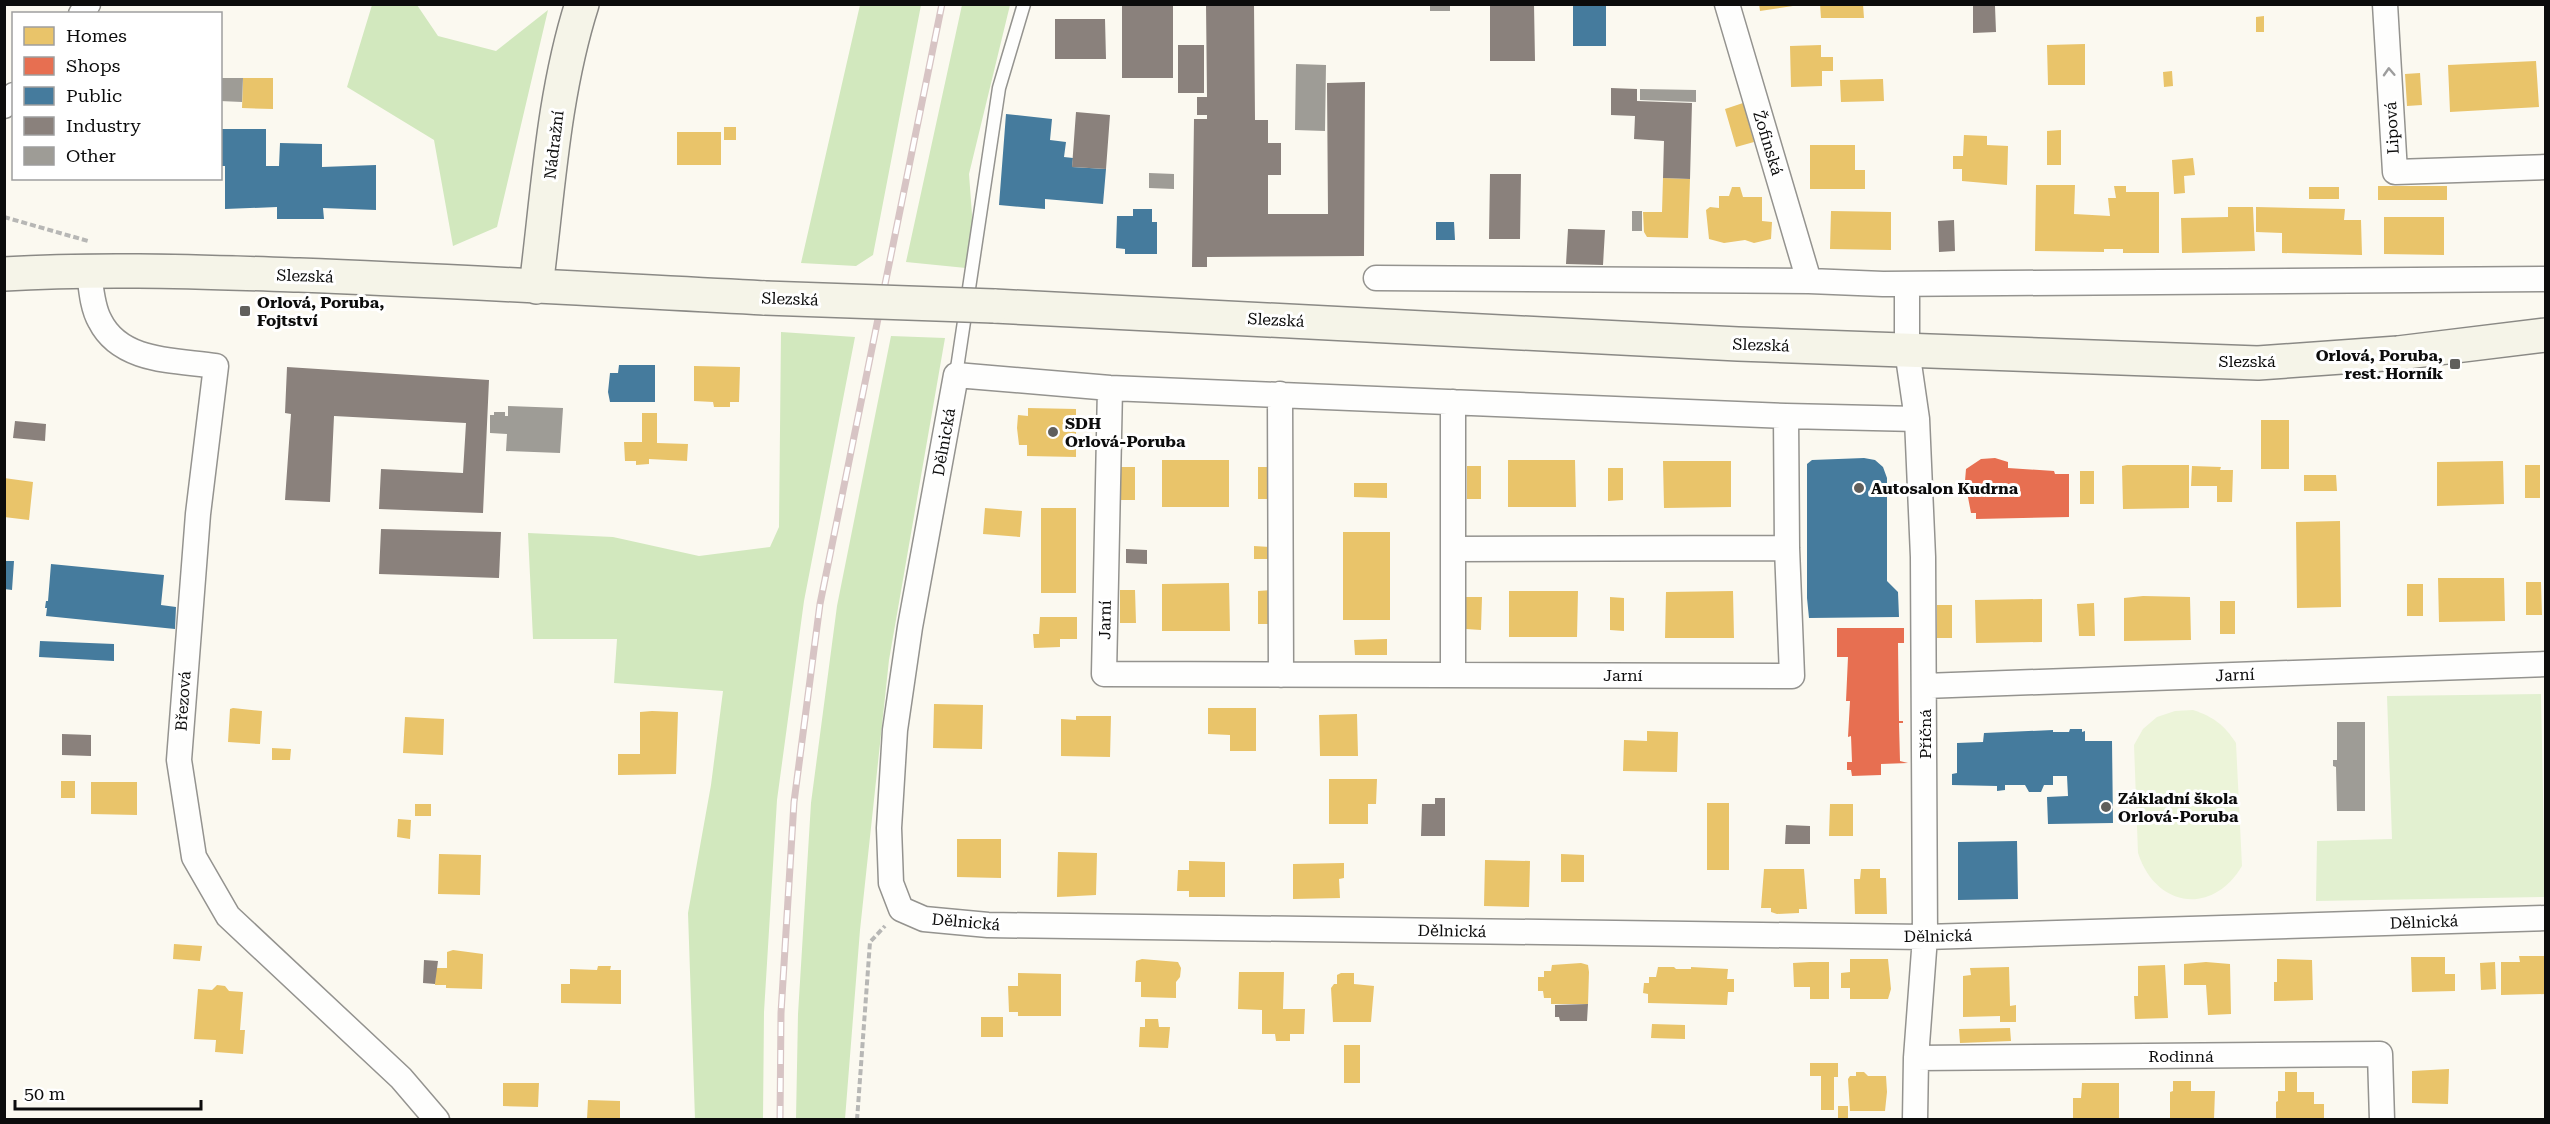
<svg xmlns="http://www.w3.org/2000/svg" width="2550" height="1124" viewBox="0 0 2550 1124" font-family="'Roboto Serif',serif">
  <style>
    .green { fill: #e2f0d0 }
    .forest { fill: #d2e8be }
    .pitch { fill: #ecf4d9 }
    .homes { fill: #e9c46a }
    .shops { fill: #e76f51 }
    .public { fill: #457b9d }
    .industry { fill: #8a817c }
    .building { fill: #9e9c96 }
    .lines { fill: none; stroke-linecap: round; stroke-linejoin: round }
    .lane-casing { stroke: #94938f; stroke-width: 15 }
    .street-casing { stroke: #94938f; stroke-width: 27 }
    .secondary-casing { stroke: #8a8985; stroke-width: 36 }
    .path { stroke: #b7b7b5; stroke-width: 4; stroke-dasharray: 6 3; stroke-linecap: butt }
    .lane { stroke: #fefefd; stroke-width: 12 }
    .street { stroke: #fefefd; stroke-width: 24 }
    .secondary { stroke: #f5f4e8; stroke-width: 33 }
    .rail-casing { stroke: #d7c4c4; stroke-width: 7 }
    .rail { stroke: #fff; stroke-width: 4.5; stroke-dasharray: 14; stroke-linecap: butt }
    .secondary-bridge-casing { stroke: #8a8985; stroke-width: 36; stroke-linecap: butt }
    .secondary-bridge { stroke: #f5f4e8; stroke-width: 33 }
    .oneway { stroke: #9d9d9d }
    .poi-dot { fill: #605f5c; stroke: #fff; stroke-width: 2 }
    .labels { text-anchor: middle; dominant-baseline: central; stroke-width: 6; stroke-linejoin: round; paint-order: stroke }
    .street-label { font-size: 16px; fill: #0c0c0c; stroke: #fff }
    .poi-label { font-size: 16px; font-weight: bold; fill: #0c0c0c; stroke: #fff; text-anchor: start }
  </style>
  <rect width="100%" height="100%" fill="#fbf9f0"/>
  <path class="green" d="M2541,694L2545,897L2316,901L2317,841L2392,839L2387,696Z"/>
  <path class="forest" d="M372,5H417L438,36L496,51L548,10L497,227L453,246L434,140L347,87Z
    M860,5H921L873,255L856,266L801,263Z
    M962,5H1010L969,174L976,269L906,262Z
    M781,332L855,337L804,601L777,800L764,1012L763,1119H695L688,913L711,785L723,691L614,683L617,639H533L528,533L613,537L699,556L770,547L779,527Z
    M891,336L945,338L889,660L860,930L845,1119H796L798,1014L811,803L837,606Z"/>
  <path class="pitch" d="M2193,710C2214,717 2224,725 2236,743L2242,866C2212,916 2156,908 2138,853L2134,745L2143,729L2157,717L2175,711Z"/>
  <path class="homes" d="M1759,4H1793V6L1760,11Z
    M1820,4H1863L1864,18H1821Z
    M2264,16V32H2256V17Z
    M2085,44V85H2048L2047,45Z
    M1821,45V57H1833V71H1822V86L1791,87L1790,46Z
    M2536,61L2539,107L2450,112L2448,65Z
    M2172,71L2173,86L2164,87L2163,72Z
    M2420,73L2422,105L2407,106L2405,74Z
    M243,78H273V109L242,108Z
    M1883,79L1884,101L1841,102L1840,80Z
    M1743,103L1754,142L1736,147L1725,109Z
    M724,127H736V140H724Z
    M2061,130V165H2047V131Z
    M677,132H721V165H677Z
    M1964,135L1987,136V145L2008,146L2007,185L1962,181V169H1953V156H1963Z
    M1810,145H1855V170H1865V189H1810Z
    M2193,158L2195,175L2184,176L2185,193L2174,194L2172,160Z
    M1663,178L1690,179L1688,238L1647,237L1644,232L1643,212H1662Z
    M2036,185H2075L2074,214L2110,216L2108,198H2116L2114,186H2126V192H2159V253H2123V249H2104V252L2035,251Z
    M2378,186H2447V200H2378Z
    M1732,187H1740L1743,197H1762V221L1772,222L1771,239L1754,243L1745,240L1724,243L1709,239L1706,210L1710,207L1719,208V196H1729Z
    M2309,187H2339V199H2309Z
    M2228,207H2253L2255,251L2182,253L2181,218L2228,217Z
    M2256,207L2345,209L2344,220H2361L2362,255L2282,253V233L2256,232Z
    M1831,211L1891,212V250L1830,249Z
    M2384,217H2444V255L2384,254Z
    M694,366L740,367L739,402H730V407H714L713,402L694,401Z
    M1028,408L1076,409V457L1027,456V445H1019L1017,428L1018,415L1028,416Z
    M642,413H657V443L688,444L687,461L649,459V464L636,465V461H625L624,442H642Z
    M2261,420H2289V469H2261Z
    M1162,460H1229V507H1162Z
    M1508,460H1575L1576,507H1508Z
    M1663,461H1731V507L1664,508Z
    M2503,461L2504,504L2437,506V462Z
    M2127,465H2189V508L2123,509L2122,466Z
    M2525,465H2540V498H2525Z
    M1467,466H1481V499H1467Z
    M2192,466L2221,467L2220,470H2233L2232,502H2217V486H2191Z
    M1120,467H1135V500H1120Z
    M1258,467H1273V499H1258Z
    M1608,468H1623V500L1608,501Z
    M2080,471H2094V504H2080Z
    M2304,475H2336L2337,491H2304Z
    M4,478L33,482L29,520L4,517Z
    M1354,483H1387V498L1354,497Z
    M985,508L1022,511L1020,537L983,534Z
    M1041,508H1076V593H1041Z
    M2340,521L2341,607L2297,608L2296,522Z
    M1343,532H1390V620H1343Z
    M1254,546L1270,547L1269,559H1254Z
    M2438,578H2504L2505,621L2439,622Z
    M2526,582H2541L2542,615H2526Z
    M1229,583L1230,631H1162V584Z
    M2407,584H2423V616H2407Z
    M1120,590H1135L1136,623H1120Z
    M1273,590L1274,624H1258V591Z
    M1509,591H1578L1577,637H1509Z
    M1733,591L1734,638H1665L1666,592Z
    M2143,596L2190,597L2191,640L2124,641V598Z
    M1466,597H1482L1481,630L1466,629Z
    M1610,597L1624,598V631L1610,630Z
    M2042,599V642L1976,643L1975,600Z
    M2220,601H2235V634H2220Z
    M2094,603L2095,636H2079L2077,604Z
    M1937,605H1952V638H1937Z
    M1040,617H1077V639H1060V647L1034,648L1033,634H1039Z
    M1387,639V655H1355L1354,640Z
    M934,704L983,705L982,749L933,748Z
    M233,708L262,711L260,744L228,742L230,709Z
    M1208,708H1256V751H1230V735L1208,734Z
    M652,711L678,712L676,774L618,775V754H640V712Z
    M1357,714L1358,756H1320L1319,715Z
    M1076,716H1111L1110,757L1061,756V719L1076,720Z
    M405,717L444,719L443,755L403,753Z
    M1647,731L1678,732L1677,772L1623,771L1624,740L1647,741Z
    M272,748L291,749L290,760H272Z
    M1329,779H1377L1376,804H1368V824H1329Z
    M61,781H75V798H61Z
    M91,782H137V815L91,814Z
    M1707,803H1729V870H1707Z
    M415,804H431V816H415Z
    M1830,804H1853V836H1829Z
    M398,819L411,820L410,839L397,837Z
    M957,839H1001V878L957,877Z
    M1058,852L1097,853L1096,895L1057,897Z
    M439,854L481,855L480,895L438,894Z
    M1561,854L1584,855V882H1561Z
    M1485,860L1530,861L1529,907L1484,906Z
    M1189,861L1225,862V897H1189V891H1177L1178,870H1189Z
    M1344,863V878L1339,879L1340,898L1293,899V864Z
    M1764,869H1804L1807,909H1799V913L1777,914L1771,912V908H1761Z
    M1861,869H1880V878H1886L1887,914H1855L1854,879H1860Z
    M174,944L202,946L200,961L173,959Z
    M453,950L483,954L482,989L446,988V985H435L436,968H447V952Z
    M2519,956H2544L2546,994L2501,995V962H2520Z
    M2411,957H2445V974H2455V991L2412,992Z
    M1142,959L1178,962L1181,968L1180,977L1176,982V998L1141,997V982H1135L1136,961Z
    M1850,959H1888L1891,989L1888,999H1850V988H1841V973L1850,972Z
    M2277,959L2312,960L2313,1000L2274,1001V982H2277Z
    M1810,962H1829V999H1810V987H1794L1793,963Z
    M2206,962L2230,964L2231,1014L2208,1015L2206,985H2184V964Z
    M2495,962L2496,989L2481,990L2480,963Z
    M1581,963L1588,965L1589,972L1588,1004H1551V998H1544L1543,991H1538V977H1544V971H1551L1552,965Z
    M2165,965L2168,1018L2135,1019L2134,996H2138V966Z
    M598,966H611L610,970H621V1004L561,1003V984H570V969L597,970Z
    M1658,967H1674L1676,969H1691V967L1728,969L1727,979H1734V992H1728L1727,1005L1648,1003V994L1643,993L1644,983H1649V977H1656Z
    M2009,967L2010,1006L2016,1005V1022H2000V1016L1963,1017V976L1971,975L1970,968Z
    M1239,972H1284L1283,1009H1305L1304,1034H1290V1041H1276L1275,1034H1262V1010L1238,1009Z
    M1018,973L1061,974V1016H1018V1012H1009L1008,986H1018Z
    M1341,973H1354V984L1374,986L1371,1022H1333L1331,988L1334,984H1337V975Z
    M217,985L225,986L229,991L243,992L240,1030H245L243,1054L215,1052L216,1040L194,1039L198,989L212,990Z
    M981,1017H1003V1037H981Z
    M1145,1019H1158L1159,1027H1170L1168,1048L1139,1047L1140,1027H1145Z
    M1652,1024L1685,1025V1039L1651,1038Z
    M2010,1028L2011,1041L1960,1043L1959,1029Z
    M1344,1045H1360V1083H1344Z
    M1810,1063H1838V1077H1834V1110H1821V1076H1810Z
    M2449,1069L2448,1104L2412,1103V1071Z
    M1856,1072H1864L1868,1076H1886L1887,1092L1885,1111H1850L1848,1079L1850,1076H1856Z
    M2285,1072H2297V1092H2314V1104H2324V1119H2276V1102L2278,1101V1091H2285Z
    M2173,1081H2191V1091H2215L2214,1119H2170V1092L2173,1091Z
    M503,1083H539L538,1107L503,1106Z
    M2082,1083H2119V1119L2073,1118V1098H2081Z
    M588,1100L620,1101V1119H587Z
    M1838,1106H1848V1119H1838Z"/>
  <path class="shops" d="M1995,458L2008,462V468L2054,471L2055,474H2069V517L1976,519V513H1971L1967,492L1964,493L1966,469L1981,459Z
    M1837,628H1904V643H1898L1899,721H1903V723H1899L1900,761L1908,763L1881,764V775L1852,776L1851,770H1847V762H1852L1851,736L1848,737L1850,701H1846L1848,657H1837Z"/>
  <path class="public" d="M1573,4H1606V46H1573Z
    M1006,114L1052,119L1050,140L1066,142L1064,157L1073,158L1072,167L1106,169L1103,204L1045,199V209L999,205Z
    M220,129H266V166H279L280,143L322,144V167L376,165V210L323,208L324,219H277V207L225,209V166H220Z
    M1133,209H1152V222H1157V254H1125V249L1116,248L1117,216H1133Z
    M1436,222H1454L1455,240H1436Z
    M619,365H655V402H610L608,392L610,373H618Z
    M1864,458L1875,460L1883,467L1887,478V581L1898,592L1899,617L1809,618L1807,598V464L1812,460Z
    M4,561H14L12,590L4,589Z
    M51,564L164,575L161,605L176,607L175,629L46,616L47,608H45L46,601H48Z
    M40,641L114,644V661L39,657Z
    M2070,729H2082V732L2085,731V741H2112L2113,823L2048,824L2047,797L2068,796L2067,776H2053V785H2044L2041,792H2029L2025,785H2005V790L1997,791V786L1952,785V774L1957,773V743L1983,742L1984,733L2053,730V732H2069Z
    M2017,841L2018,899L1958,900V842Z"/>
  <path class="industry" d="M1122,4H1173V78H1122Z
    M1206,4H1254L1255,120H1268V143H1281V175H1268V214H1328L1327,83L1365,82L1364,256L1207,257V267H1192L1194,119H1207V115H1197V97H1207Z
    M1490,4H1534L1535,61H1490Z
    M1973,6H1995L1996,32L1973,33Z
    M1055,19H1105L1106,59H1055Z
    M1178,45H1204V93H1178Z
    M1611,88L1637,89V101L1692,103L1690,179L1663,178L1664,141L1634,139L1635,116L1611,115Z
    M1076,112L1110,115L1106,169L1072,167Z
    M1490,174H1521L1520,239H1489Z
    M1954,220L1955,251L1939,252L1938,221Z
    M1568,229L1605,230L1603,265L1566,264Z
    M287,367L489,380L483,513L379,509L381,469L463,473L466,423L334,416L330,502L285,500L291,414L285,413Z
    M15,421L46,424L45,441L13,438Z
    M381,529L501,532L499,578L379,574Z
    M1126,549L1147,550V564L1126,563Z
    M62,734L91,735V756L62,755Z
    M1435,798H1445V836H1421L1422,804H1435Z
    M1786,825L1810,826V844H1785Z
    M424,960L438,961L435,984L423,983Z
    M1588,1004L1587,1021H1560L1559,1017H1555V1005Z"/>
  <path class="building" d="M1430,4H1450V11H1430Z
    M1296,64L1326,65L1325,131L1295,130Z
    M220,78H243L242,102L220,101Z
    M1640,89L1696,90V102L1640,100Z
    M1149,173L1174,174V189L1149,188Z
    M1632,211H1642V231H1632Z
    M508,406L563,408L560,453L506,451L507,434L490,433V415H494V412H505V416H508Z
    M2337,722H2365V811H2337L2336,767L2333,766V760H2337Z"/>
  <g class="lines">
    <defs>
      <path id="lane" d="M956,375L999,88L1024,4"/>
      <path id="street" d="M1727,4L1809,281
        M2385,4L2395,172L2546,167
        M81,14L88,4
        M4,106L14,95
        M89,272C91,287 92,307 100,321C121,363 176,360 216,366L198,514L179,760L194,857L228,916L401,1078L437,1120
        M1376,278L1809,281L1883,284L2546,279
        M1907,284V350L1917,419L1923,557L1925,937L1916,1058L1915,1120
        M1110,388L1104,674L1792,676L1787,548L1786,416
        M1280,394L1281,675
        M1453,402V675
        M1917,419L1786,416L1110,388L956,375L910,627L895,730L889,828L891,883L901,909L924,919L988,925L1925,937L2546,918
        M1454,549L1787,548
        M1924,686L2546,664
        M1916,1058L2380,1054L2382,1120"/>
      <path id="secondary" d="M4,274C102,268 201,272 299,275C454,281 610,290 765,298
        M536,287C548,193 553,95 582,4
        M994,306L1738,344L2258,363L2398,353L2546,335"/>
    </defs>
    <use href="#lane" class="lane-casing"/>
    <use href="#street" class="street-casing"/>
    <use href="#secondary" class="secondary-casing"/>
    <path class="path" d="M4,217L88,241
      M857,1120L870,942L885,926"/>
    <use href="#lane" class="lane"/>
    <use href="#street" class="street"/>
    <use href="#secondary" class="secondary"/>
    <defs>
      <path id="rail" d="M780,1120L781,1013L794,802L820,604L942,4"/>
    </defs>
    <use href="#rail" class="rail-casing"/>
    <use href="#rail" class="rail"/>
    <defs>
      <path id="secondary-bridge" d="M765,298L994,306"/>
    </defs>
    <use href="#secondary-bridge" class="secondary-bridge-casing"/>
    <use href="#secondary-bridge" class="secondary-bridge"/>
  </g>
  <defs><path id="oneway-chevron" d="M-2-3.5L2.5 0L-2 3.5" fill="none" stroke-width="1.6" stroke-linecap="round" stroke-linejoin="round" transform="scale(1.5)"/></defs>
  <use class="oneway" href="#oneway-chevron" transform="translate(2389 72) rotate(-93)"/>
  <g class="poi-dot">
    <rect x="239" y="305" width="12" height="12" rx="3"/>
    <rect x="2449" y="358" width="12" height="12" rx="3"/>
    <circle cx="1053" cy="432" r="6"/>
    <circle cx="1859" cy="488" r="6"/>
    <circle cx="2106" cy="807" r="6"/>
  </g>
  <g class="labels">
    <g class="street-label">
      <text transform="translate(2392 128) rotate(-93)">Lipová</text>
      <text transform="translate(1768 143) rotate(73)">Žofinská</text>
      <text transform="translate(554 145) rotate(-83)">Nádražní</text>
      <text transform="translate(305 276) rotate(2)">Slezská</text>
      <text transform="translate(790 299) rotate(2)">Slezská</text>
      <text transform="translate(1276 320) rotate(3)">Slezská</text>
      <text transform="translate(1761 345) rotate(2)">Slezská</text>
      <text x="2247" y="361">Slezská</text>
      <text transform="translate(944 442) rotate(-80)">Dělnická</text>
      <text transform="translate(1105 620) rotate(-89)">Jarní</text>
      <text x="1623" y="675">Jarní</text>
      <text transform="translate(2235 675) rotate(-2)">Jarní</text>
      <text transform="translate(183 701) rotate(-86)">Březová</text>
      <text transform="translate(1925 734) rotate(-90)">Příčná</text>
      <text transform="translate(966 922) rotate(5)">Dělnická</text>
      <text transform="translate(2424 922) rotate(-2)">Dělnická</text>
      <text transform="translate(1452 931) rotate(1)">Dělnická</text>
      <text transform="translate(1938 936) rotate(-1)">Dělnická</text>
      <text x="2181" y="1056">Rodinná</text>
    </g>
    <g class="poi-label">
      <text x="257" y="302">Orlová, Poruba,<tspan x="257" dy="18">Fojtství</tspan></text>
      <text x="2443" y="355" text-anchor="end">Orlová, Poruba,<tspan x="2443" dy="18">rest. Horník</tspan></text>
      <text x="1065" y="423">SDH<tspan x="1065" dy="18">Orlová-Poruba</tspan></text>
      <text x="1871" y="488">Autosalon Kudrna</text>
      <text x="2118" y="798">Základní škola<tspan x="2118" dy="18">Orlová-Poruba</tspan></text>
    </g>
  </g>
  <rect width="2550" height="1124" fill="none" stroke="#0c0c0c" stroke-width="12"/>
  <rect x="12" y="12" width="210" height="168" fill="#ffffff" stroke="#9e9e9e" stroke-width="1.5"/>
  <rect x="24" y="27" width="30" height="18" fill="#e9c46a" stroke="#9e9e9e" stroke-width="1.5"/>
  <text x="66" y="42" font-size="18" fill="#0c0c0c">Homes</text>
  <rect x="24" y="57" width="30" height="18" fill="#e76f51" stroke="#9e9e9e" stroke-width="1.5"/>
  <text x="66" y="72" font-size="18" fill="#0c0c0c">Shops</text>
  <rect x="24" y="87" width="30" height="18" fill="#457b9d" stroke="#9e9e9e" stroke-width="1.5"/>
  <text x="66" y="102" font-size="18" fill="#0c0c0c">Public</text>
  <rect x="24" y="117" width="30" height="18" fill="#8a817c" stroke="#9e9e9e" stroke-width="1.5"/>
  <text x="66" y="132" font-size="18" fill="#0c0c0c">Industry</text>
  <rect x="24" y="147" width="30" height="18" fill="#9e9c96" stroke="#9e9e9e" stroke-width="1.5"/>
  <text x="66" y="162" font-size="18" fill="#0c0c0c">Other</text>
  <path d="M15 1100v9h186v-9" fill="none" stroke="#0c0c0c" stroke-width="3"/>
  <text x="24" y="1100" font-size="18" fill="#0c0c0c" stroke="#ffffff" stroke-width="4.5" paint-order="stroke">50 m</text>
</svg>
